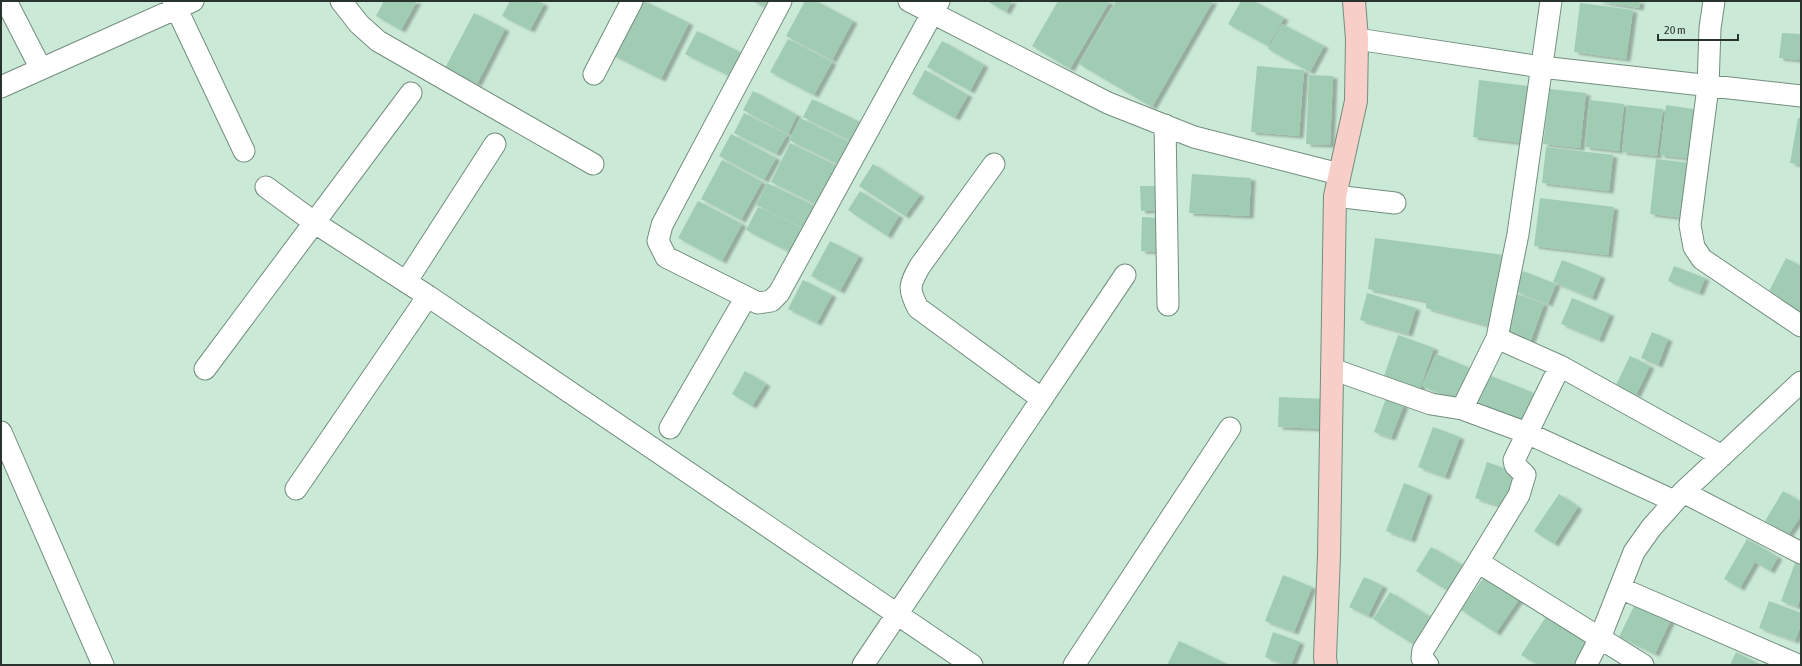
<svg xmlns="http://www.w3.org/2000/svg" width="1802" height="666" viewBox="0 0 1802 666" font-family="'Asap Condensed',sans-serif">
  <style>
    .building { fill: #a1ccb4; filter: url(#shadow) }
    .lines { fill: none; stroke-linecap: round; stroke-linejoin: round }
    .street-casing { stroke: #728e7e; stroke-width: 23 }
    .secondary-casing { stroke: #728e7e; stroke-width: 24 }
    .street { stroke: #fff; stroke-width: 21 }
    .secondary { stroke: #f8cfc8; stroke-width: 22 }
  </style>
  <defs>
    <filter id="shadow"><feDropShadow dx="4.5" dy="2.5" stdDeviation="1" flood-color="#0004"/></filter>
  </defs>
  <rect width="100%" height="100%" fill="#cbe9d7"/>
  <path class="building" d="M384,1H417L401,30L376,16Z
    M510,1H538L544,4L530,30L502,16Z
    M638,1H644L689,23L661,79L611,54Z
    M752,1H768L765,7Z
    M805,1H816L853,21L832,60L786,36Z
    M987,1H1012L1006,12Z
    M1058,1H1110L1070,69L1032,46Z
    M1116,1H1213L1152,107L1079,64Z
    M1241,1H1254L1284,18L1268,46L1228,24Z
    M1595,1H1640L1639,8Z
    M1580,3L1633,10L1626,59L1574,52Z
    M474,13L505,29L477,84L445,68Z
    M1282,24L1324,46L1310,72L1268,49Z
    M697,31L742,53L730,76L685,54Z
    M1782,33L1801,34L1799,60L1779,58Z
    M788,39L832,62L814,95L770,72Z
    M942,41L984,65L970,91L927,67Z
    M1257,66L1304,70L1299,136L1251,132Z
    M925,70L968,95L955,118L912,94Z
    M1309,75L1333,76L1330,145L1306,144Z
    M1479,80L1529,86L1522,143L1473,137Z
    M1550,89L1586,93L1580,148L1543,144Z
    M753,91L797,115L788,134L743,110Z
    M812,99L862,123L853,142L803,117Z
    M1590,100L1624,104L1619,151L1585,147Z
    M1627,105L1663,109L1657,156L1622,152Z
    M1666,105L1700,110L1694,159L1660,155Z
    M744,113L787,135L776,154L734,133Z
    M800,118L851,143L840,165L789,140Z
    M1798,118H1801V165L1790,163Z
    M731,134L776,158L764,180L719,156Z
    M790,143L837,166L818,205L771,182Z
    M1546,147L1613,155L1609,191L1542,183Z
    M1656,159L1691,163L1685,218L1650,214Z
    M722,160L762,182L741,220L701,199Z
    M873,164L920,195L905,216L859,186Z
    M1192,174L1251,178L1249,216L1189,213Z
    M767,183L817,207L806,229L756,205Z
    M1140,186H1162L1163,210L1141,211Z
    M860,191L899,216L887,236L848,210Z
    M1540,198L1614,207L1608,255L1534,246Z
    M698,201L742,224L722,261L678,238Z
    M758,207L804,229L792,253L746,230Z
    M1142,217L1164,218L1163,252L1141,251Z
    M1375,238L1512,256L1496,328L1426,308V301L1368,289Z
    M830,241L859,256L840,291L811,276Z
    M1786,258L1801,266V312L1767,295Z
    M1562,260L1601,276L1592,298L1553,282Z
    M1674,266L1705,278L1699,293L1668,281Z
    M1523,271L1556,284L1548,304L1515,291Z
    M803,280L832,295L817,323L788,309Z
    M1367,293L1416,308L1408,334L1360,320Z
    M1517,294L1544,304L1528,348L1502,338Z
    M1572,298L1610,314L1599,340L1561,324Z
    M1652,332L1668,339L1658,365L1641,358Z
    M1398,335L1434,348L1418,394L1382,382Z
    M1436,354L1470,368L1456,400L1422,386Z
    M1630,356L1650,366L1636,395L1616,385Z
    M745,371L766,384L752,406L732,394Z
    M1483,373L1534,393L1521,425L1470,405Z
    M1279,397L1326,399L1325,429L1278,427Z
    M1386,398L1404,405L1391,438L1374,432Z
    M1433,427L1460,437L1445,477L1418,467Z
    M1487,462L1517,473L1505,508L1475,498Z
    M1404,483L1428,493L1411,540L1386,531Z
    M1783,491L1801,502V516L1788,535L1765,521Z
    M1559,494L1578,507L1554,544L1534,531Z
    M1747,539L1778,557L1770,571L1755,562L1740,588L1724,579Z
    M1431,547L1464,566L1448,591L1416,571Z
    M1795,563L1801,565V597L1797,607L1781,601Z
    M1486,574L1520,598L1496,633L1461,610Z
    M1283,575L1312,587L1294,632L1265,621Z
    M1364,577L1383,586L1368,616L1349,607Z
    M1390,592L1430,617L1413,644L1373,619Z
    M1637,600L1672,617L1655,654L1619,637Z
    M1769,601L1801,613V624L1795,641L1759,628Z
    M1549,612L1592,640L1576,665H1538L1521,655Z
    M1273,632L1300,642L1291,665H1286L1265,657Z
    M1179,641L1229,665H1167Z
    M1736,652L1757,663L1756,665H1730Z"/>
  <g class="lines">
    <defs>
      <path id="street" d="M6,1L41,69
        M173,1L244,151
        M341,1L359,24L378,41L593,164
        M781,1L662,225L658,241L666,257L758,303L771,301L779,293L939,1
        M909,1L1108,103L1194,137L1339,174
        M1714,1L1710,28L1708,87L1690,225L1694,247L1702,259L1801,326
        M1357,39L1541,67L1801,96
        M594,74L632,1
        M1,87L193,1
        M1165,125L1168,305
        M994,164L920,266C909,285 908,289 918,308L1042,399
        M266,187L315,223L428,296L972,665
        M1335,196L1395,203
        M406,282L495,144
        M1497,338L1560,366L1514,460L1515,465L1525,475L1519,495L1478,562L1643,665
        M1560,366L1722,456
        M205,369L411,93
        M1332,369L1431,404L1462,409L1527,433L1674,501
        M1462,409L1497,338L1518,234L1551,1
        M670,428L746,297
        M1,432L103,665
        M296,489L428,296
        M1683,492L1801,553
        M1620,588L1798,665
        M863,665L1125,275
        M1074,665L1230,428
        M1428,665L1422,658L1423,650L1478,562
        M1586,665L1600,638L1634,552L1651,528L1683,492L1801,382"/>
      <path id="secondary" d="M1326,665L1325,657L1329,555L1335,196L1356,101L1357,39L1354,1"/>
    </defs>
    <use href="#street" class="street-casing"/>
    <use href="#secondary" class="secondary-casing"/>
    <use href="#street" class="street"/>
    <use href="#secondary" class="secondary"/>
  </g>
  <rect width="1802" height="666" fill="none" stroke="#27332c" stroke-width="4"/>
  <path d="M1658 34v6h80v-6" fill="none" stroke="#27332c" stroke-width="2"/>
  <text x="1664" y="34" font-size="12" fill="#27332c" stroke="#cbe9d7" stroke-width="3" paint-order="stroke">20 m</text>
</svg>
